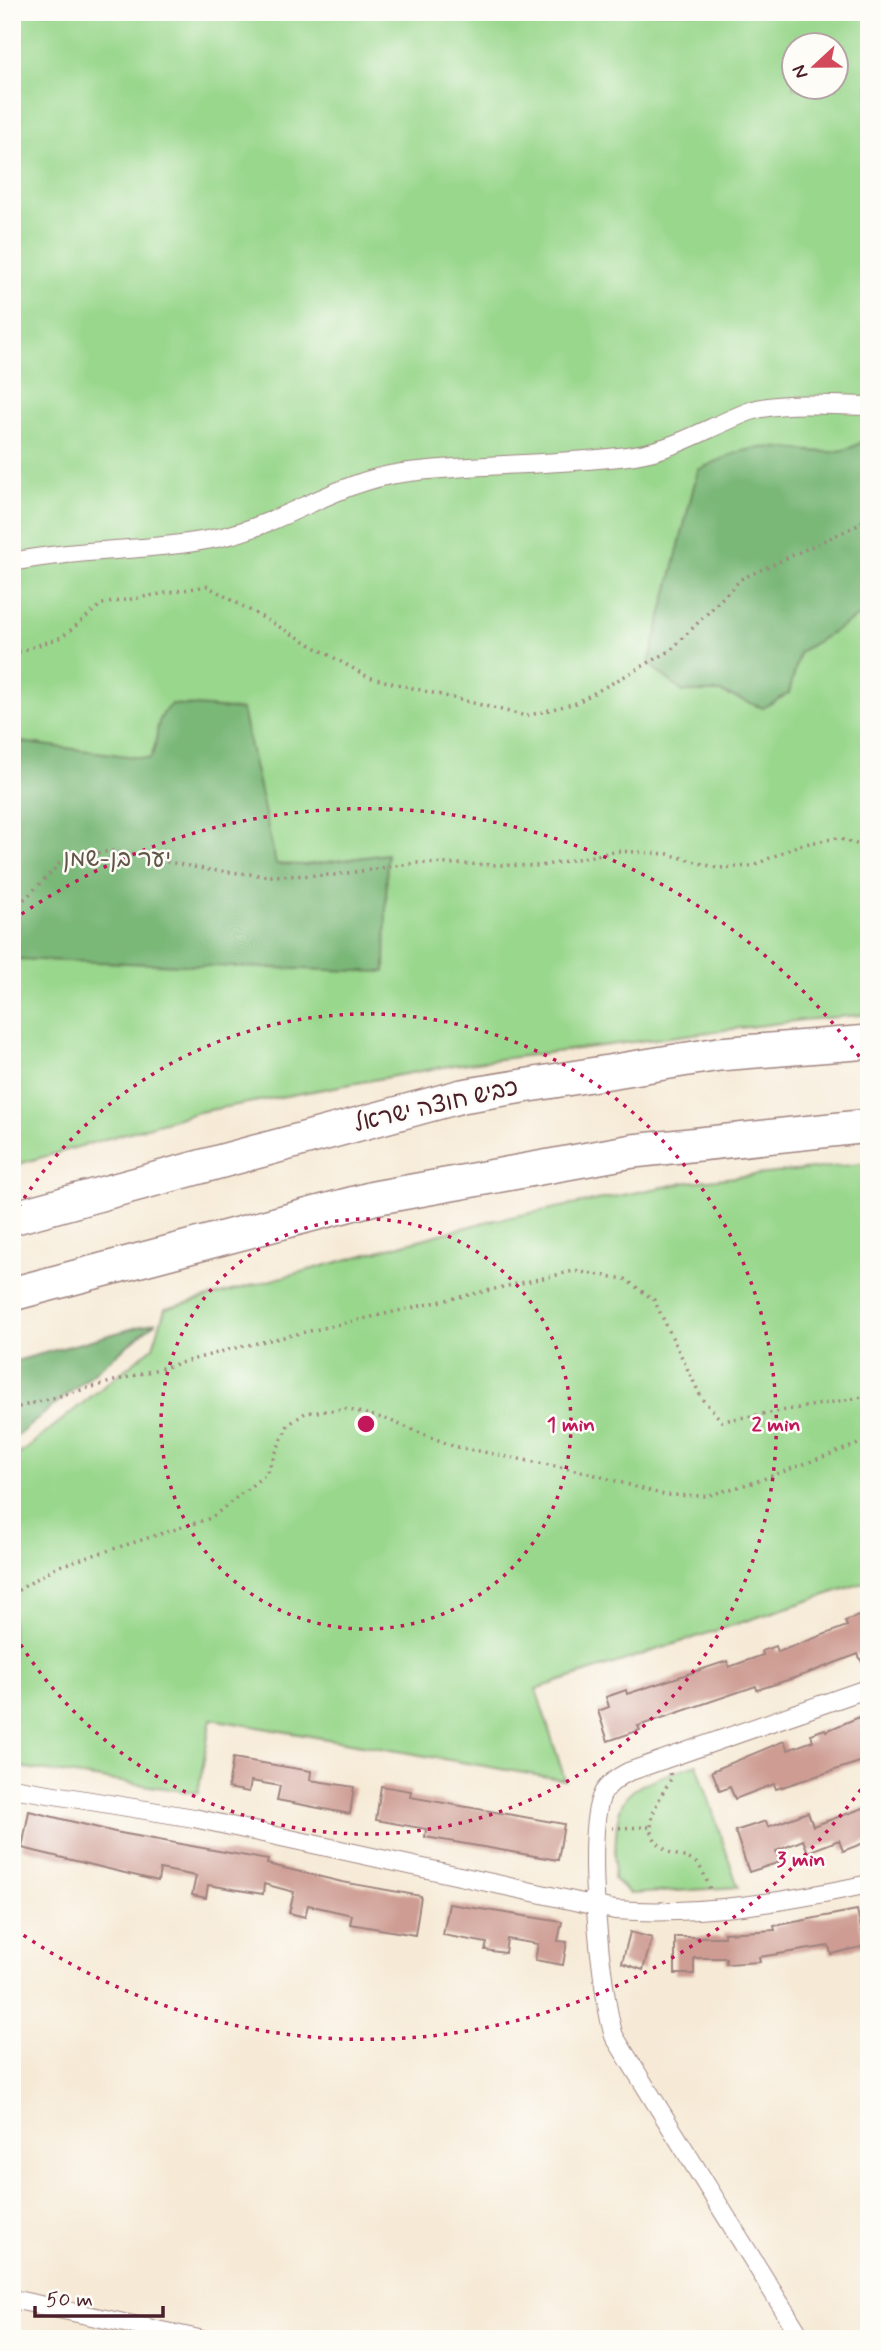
<svg xmlns="http://www.w3.org/2000/svg" width="881" height="2351" viewBox="0 0 881 2351" font-family="Mynerve,'Playpen Sans Hebrew',sans-serif">
  <style>
    .green { fill: #99d78c; stroke: #727b5c; stroke-width: 2; fill-rule: evenodd }
    .forest { fill: #7ab878; stroke: #626c52; stroke-width: 2 }
    .building { fill: #ce9c93 }
    .lines { fill: none; stroke-linecap: round; stroke-linejoin: round }
    .street-casing { stroke: #a08480; stroke-width: 20 }
    .highway-casing { stroke: #a08480; stroke-width: 36 }
    .path { stroke: #a08480; stroke-width: 3.5; stroke-dasharray: 2 5; stroke-linecap: butt }
    .street { stroke: #fff; stroke-width: 18 }
    .highway { stroke: #fff; stroke-width: 33 }
    .ring { fill: none; stroke: #c2185b; stroke-width: 3.5; stroke-dasharray: 3.5 7 }
    .labels { text-anchor: middle; dominant-baseline: central; stroke-width: 5; stroke-linejoin: round; paint-order: stroke }
    .park-label { font-size: 24px; fill: #625648; stroke: #fdfcf7 }
    .street-label { font-size: 24px; fill: #4a1f2b; stroke: #fdfcf7 }
    .centre { fill: #c2185b; stroke: #fdfcf7; stroke-width: 3.5 }
    .ring-label { font-size: 21px; text-anchor: middle; font-weight: bold; fill: #c2185b; stroke: #fdfcf7; stroke-width: 5; stroke-linejoin: round; paint-order: stroke }
  </style>
  <rect width="100%" height="100%" fill="#fdfcf7"/>
  <filter id="ink" filterUnits="userSpaceOnUse"><feTurbulence type="fractalNoise" baseFrequency=".0143" numOctaves="2"/><feDisplacementMap in="SourceGraphic" scale="14" xChannelSelector="R" yChannelSelector="G"/><feConvolveMatrix kernelMatrix="1 2 1 2 8 2 1 2 1" color-interpolation-filters="sRGB"/></filter>
  <filter id="wash" filterUnits="userSpaceOnUse"><feTurbulence type="fractalNoise" baseFrequency=".00686" numOctaves="4" result="noise"/><feDisplacementMap in="SourceGraphic" scale="28" xChannelSelector="R" yChannelSelector="G"/><feGaussianBlur stdDeviation="1.57" result="paint"/><feColorMatrix in="noise" values="0 0 0 0 0 0 0 0 0 0 0 0 0 0 0 0 0 1.4 0 .05"/><feComposite in="paint" operator="in"/></filter>
  <g filter="url(#wash)">
    <rect width="100%" height="100%" fill="#f6ead6"/>
    <path class="green" d="M12,12H869V1014L803,1020L454,1065L199,1112L12,1166ZM794,46H836V88H794Z
      M869,1163V1581L536,1689L565,1780L211,1719L198,1793L12,1766V1460L153,1347L165,1309L485,1222L689,1182Z
      M697,1764L738,1887L630,1894L614,1879C618,1789 612,1793 697,1764Z"/>
    <path class="forest" d="M867,438L869,610L800,652L789,693L763,708L720,692H683L649,664L698,470C719,460 737,450 760,448C797,444 835,465 867,438Z
      M172,704L242,710L276,864L305,865L387,854L385,972L12,959V741L150,759C163,734 149,725 172,704Z
      M156,1322L12,1440V1362Z"/>
    <g id="blocks">
      <path class="building" d="M869,1612V1677L858,1654L806,1674L757,1690L756,1686L638,1726L640,1730L608,1741L598,1711L609,1707L606,1697L626,1690L627,1694L727,1661L729,1667L763,1655L762,1651L776,1646L778,1652L847,1626L845,1621Z
        M869,1713V1759L776,1789L774,1784L735,1799L730,1787L720,1791L712,1771L784,1741L788,1750L813,1741L811,1734L825,1729L826,1731Z
        M233,1758L311,1771L310,1780L354,1787L350,1814L277,1800L280,1786L251,1781L249,1792L228,1788Z
        M381,1786L411,1791L410,1797L564,1824L558,1860L425,1837L426,1829L376,1820Z
        M869,1806V1841L843,1851L839,1840L808,1852L803,1840L776,1851L780,1862L749,1872L735,1831L766,1821L768,1827L808,1812L813,1826Z
        M29,1811L115,1832L268,1860L267,1864L342,1882L421,1896L415,1935L350,1924L352,1915L308,1905L305,1917L289,1913L294,1892L264,1884L263,1894L208,1885L206,1898L192,1895L196,1876L160,1869L158,1881L22,1848Z
        M449,1904L562,1922L558,1941L567,1942L563,1965L535,1960L538,1944L507,1939L505,1953L485,1950L487,1943L443,1935Z
        M857,1910L865,1946L831,1954L829,1946L759,1957L760,1962L726,1964V1958H694V1974H675V1937H724V1933L775,1930L774,1926Z
        M630,1932L652,1938L643,1970L622,1963Z"/>
    </g>
  </g>
  <g filter="url(#ink)">
    <use href="#blocks" fill-opacity="0" stroke="#a08480" stroke-width="2"/>
    <g class="lines">
      <defs>
        <path id="street" d="M12,562C81,548 153,552 222,537C284,523 339,481 402,473C478,463 557,466 634,455C676,449 709,427 748,412C780,400 834,406 869,406
          M12,1788L194,1818L615,1910C701,1916 784,1902 869,1884
          M12,2299L199,2339
          M802,2339L614,2036C601,1994 583,1829 603,1793C609,1783 618,1777 628,1772L869,1688"/>
        <path id="highway" d="M12,1218L462,1096L719,1054L869,1042
          M12,1294L374,1198L633,1151L869,1126"/>
      </defs>
      <use href="#street" class="street-casing"/>
      <use href="#highway" class="highway-casing"/>
      <path class="path" d="M12,654L62,637L102,604L207,586L368,677L526,716L576,703L670,651L741,579L856,526L869,517
        M12,907L26,898L61,862L78,855L112,851L209,870L269,876L334,875L416,863L541,866L618,851L668,854L717,868L752,866L799,845L837,838L869,848
        M12,1409L235,1348L574,1271L625,1279L654,1300L702,1399L722,1421L869,1396
        M12,1594L56,1567L211,1518L266,1474L288,1425L305,1413L346,1409L386,1419L453,1446L585,1472L664,1495L706,1496L755,1482L869,1440
        M670,1773L671,1779C659,1799 636,1831 666,1850C674,1856 687,1856 696,1863C704,1870 707,1882 711,1892
        M612,1828L652,1827"/>
      <use href="#street" class="street"/>
      <use href="#highway" class="highway"/>
    </g>
  </g>
  <g class="ring">
    <circle cx="366" cy="1424" r="205"/>
    <path d="M13 1216A410 410 0 1 1 13 1632"/>
    <path d="M867 1781A615 615 0 0 1 13 1928M13 920A615 615 0 0 1 867 1067"/>
  </g>
  <g class="labels">
    <g class="park-label">
      <text x="117" y="859">יער בן-שמן</text>
    </g>
    <g class="street-label">
      <text transform="translate(436 1106) rotate(-13)">כביש חוצה ישראל</text>
    </g>
  </g>
  <circle cx="366" cy="1424" r="10" class="centre"/>
  <g class="ring-label">
    <text x="571" y="1431">1 min</text>
    <text x="776" y="1431">2 min</text>
    <text x="801" y="1866">3 min</text>
  </g>
  <rect width="881" height="2351" fill="none" stroke="#fdfcf7" stroke-width="42"/>
  <g transform="translate(815 66) rotate(248)"><circle r="33" fill="#fdfcf7" stroke="#b5a4a5" stroke-width="2"/>
  <path d="M0-5L12 26L0 18L-12 26Z" fill="#d1495b"/>
  <text y="-10" font-size="19" font-weight="bold" text-anchor="middle" fill="#4a1f2b">N</text>
  </g>
  <path d="M35 2306v10h128v-10" fill="none" stroke="#4a1f2b" stroke-width="3.5"/>
  <text x="46" y="2306" font-size="21" fill="#4a1f2b" stroke="#fdfcf7" stroke-width="5" paint-order="stroke">50 m</text>
</svg>
